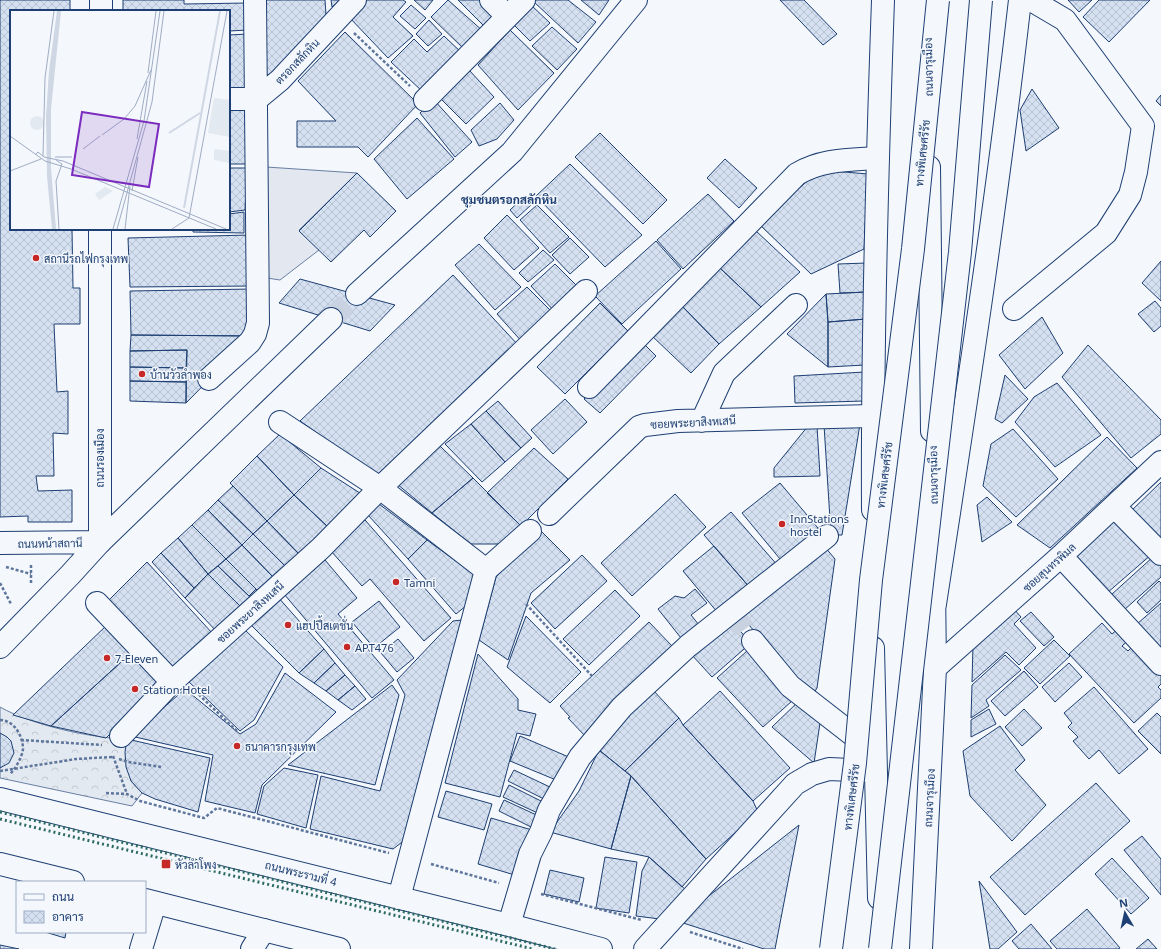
<svg xmlns="http://www.w3.org/2000/svg" width="1161" height="949" viewBox="0 0 1161 949" font-family="'Noto Sans',Sarabun,sans-serif">
  <style>
    .forest { fill: url(#forest-crowns); stroke: #687fa3 }
    .parking { fill: #e3e8f0; stroke: #687fa3 }
    .building { fill: url(#building-cross-hatch); stroke: #1d3f73 }
    .lines { fill: none; stroke-linecap: round; stroke-linejoin: round }
    .minor-tunnel { stroke: #c9d2e0; stroke-width: 22; stroke-dasharray: 22 11; stroke-linecap: butt }
    .highway-tunnel { stroke: #c9d2e0; stroke-width: 22; stroke-dasharray: 22 11; stroke-linecap: butt }
    .minor-casing { stroke: #1d3f73; stroke-width: 24 }
    .major-casing { stroke: #1d3f73; stroke-width: 24 }
    .highway-casing { stroke: #1d3f73; stroke-width: 24 }
    .path { stroke: #5e769c; stroke-width: 2.5; stroke-dasharray: 3 2; stroke-linecap: butt }
    .minor { stroke: #f4f7fb; stroke-width: 22 }
    .major { stroke: #f4f7fb; stroke-width: 22 }
    .highway { stroke: #f4f7fb; stroke-width: 22 }
    .highway-bridge-casing { stroke: #1d3f73; stroke-width: 24; stroke-linecap: butt }
    .highway-bridge { stroke: #f4f7fb; stroke-width: 22 }
    .hedge { stroke: #2c6c60; stroke-width: 3; stroke-dasharray: 2 3; stroke-linecap: butt }
    .poi-dot { fill: #c62828; stroke: #f4f7fb; stroke-width: 1.5 }
    .labels { text-anchor: middle; dominant-baseline: central; stroke-width: 3; stroke-linejoin: round; paint-order: stroke }
    .street-label { font-size: 11px; fill: #1d3f73; stroke: #f4f7fb }
    .poi-label { font-size: 11px; fill: #1d3f73; stroke: #f4f7fb; text-anchor: start }
    .neighbourhood-label { font-size: 12px; font-weight: bold; fill: #1d3f73; stroke: #f4f7fb }
    .inset-river { fill: none; stroke: #cfd7e4; stroke-width: 2 }
    .inset-road { fill: none; stroke: #9eadc5; stroke-width: 1 }
    .view { fill: #7b2cbf; fill-opacity: 0.15; stroke: #7b2cbf; stroke-width: 2 }
    .inset-edge { fill: none; stroke: #1d3f73; stroke-width: 2 }
  </style>
  <defs>
    <pattern id="forest-crowns" width="20" height="18" patternUnits="userSpaceOnUse"><rect width="20" height="18" fill="#e3e9f0"/><path d="M2 6a3 3 0 1 1 6 0M12 15a3 3 0 1 1 6 0" fill="none" stroke="#c2c9d1"/></pattern>
    <pattern id="building-cross-hatch" width="8" height="8" patternUnits="userSpaceOnUse"><rect width="8" height="8" fill="#d5e0f0"/><path d="M0 0l8 8M0 8l8-8" fill="none" stroke="#b6c1d1"/></pattern>
  </defs>
  <rect width="100%" height="100%" fill="#f4f7fb"/>
  <path class="forest" d="M0,707C32,725 90,738 127,739L131,781L142,793L132,806L0,778Z"/>
  <path class="parking" d="M266,167L357,173L299,230L319,250L280,280L267,278Z"/>
  <path class="building" d="M0,0H70V11H11V229H72L73,288H80V324H54L57,392L68,391V434L53,433L54,476H36L38,491L72,490V522H28V516L0,517Z
    M123,0H184V4L247,3L248,30L229,31V11H123Z
    M265,0H325L326,15L275,74L266,75Z
    M331,0H340L332,7Z
    M365,0H403L406,2L393,17L413,36L388,58L349,17Z
    M414,0H433L425,10Z
    M448,0L484,32L465,50L431,17Z
    M458,0H485L501,16L487,29Z
    M536,0H568L596,22L578,43L534,2Z
    M581,0H609L599,15Z
    M780,0H804L837,34L823,45Z
    M1068,0H1092L1079,12Z
    M1099,0H1150L1109,42L1083,17Z
    M411,5L426,18L415,29L400,16Z
    M531,5L550,23L530,41L512,23Z
    M429,20L442,34L428,46L416,34Z
    M552,27L577,49L557,70L532,46Z
    M510,30L554,73L518,110L478,65Z
    M345,32L418,104L368,157L358,147H297V121H336L298,81Z
    M248,34V93L229,94V35Z
    M444,36L463,54L423,92L391,62L414,39L427,52Z
    M469,70L494,97L466,124L440,98Z
    M1032,89L1059,128L1026,151L1020,110Z
    M1161,95V106L1156,101Z
    M434,100L472,142L455,157L420,113Z
    M500,103L514,120L497,139L479,146L471,130Z
    M229,104H250V164H229Z
    M417,118L454,159L407,199L374,159Z
    M600,133L667,200L643,224L575,157Z
    M725,159L757,188L739,208L707,178Z
    M570,164L642,235L605,267L536,196Z
    M229,168H247L245,210L229,212Z
    M821,170L868,174L864,249L811,274L760,225L799,188Z
    M357,173L396,211L370,237L364,230L331,262L299,231Z
    M708,194L734,221L683,269L657,240Z
    M525,196L532,204L517,218L510,210Z
    M537,205L569,237L550,253L520,220Z
    M244,212V233L193,232V229H229V214Z
    M507,215L539,248L514,270L484,238Z
    M756,231L800,272L761,307L720,268Z
    M250,235L251,286L130,287L128,238Z
    M570,238L589,257L570,274L552,255Z
    M656,241L681,269L622,324L595,296Z
    M479,244L521,287L495,310L455,265Z
    M543,250L554,260L528,282L519,273Z
    M1161,261V301L1142,283Z
    M867,263V292L840,293L838,264Z
    M555,264L580,289L555,312L531,286Z
    M720,268L761,307L719,344L681,305Z
    M453,275L519,346L377,475L300,421Z
    M300,279L395,305L370,331L279,303Z
    M527,287L555,315L524,344L497,314Z
    M253,289L252,336L131,335L130,291Z
    M867,292L866,319L828,322L826,294Z
    M826,294L828,322V367L787,334Z
    M1155,301L1161,308V326L1154,332L1138,314Z
    M600,303L628,331L565,394L537,367Z
    M681,305L719,344L691,373L651,335Z
    M1042,317L1063,353L1025,389L999,355Z
    M866,319L865,365L828,367V322Z
    M131,335L252,336L186,403L187,350L130,351Z
    M641,341L656,356L600,413L584,399Z
    M1088,345L1161,420V434L1131,458L1062,377Z
    M187,350L186,368L130,367V351Z
    M130,367L186,368V382L130,381Z
    M865,372L864,401L795,403L794,376Z
    M1005,375L1028,399L1002,423L995,419Z
    M130,381L186,382V403L130,401Z
    M1057,383L1101,435L1055,467L1015,422L1034,397Z
    M565,399L587,422L553,454L531,430Z
    M498,401L532,438L521,448L486,411Z
    M486,411L521,448L505,462L471,424Z
    M471,424L505,462L482,482L445,444Z
    M860,424L842,535H831L824,425Z
    M808,426H817L820,476L774,477V468Z
    M1013,429L1058,479L1016,517L983,486L991,444Z
    M280,434L321,468L294,495L257,456Z
    M1107,437L1137,468L1050,548L1017,525Z
    M440,446L473,478L432,513L397,484Z
    M534,448L568,479L521,526L487,493Z
    M257,456L294,495L267,521L230,483Z
    M321,468L363,495L328,527L294,495Z
    M473,478L521,526L500,544H471L432,513Z
    M1161,482V547L1129,513Z
    M780,483L823,534L785,565L742,513Z
    M233,486L267,521L253,534L218,500Z
    M675,494L706,527L632,596L601,563Z
    M294,495L328,527L300,555L267,521Z
    M987,497L1012,522L982,542L977,505Z
    M218,500L253,534L242,545L208,510Z
    M379,504L427,540L408,559L368,515Z
    M208,510L242,545L226,559L192,525Z
    M731,512L779,567L752,590L704,535Z
    M1118,517L1152,554L1107,593L1074,556Z
    M365,520L451,618L424,641L370,579L362,586L331,551Z
    M267,521L300,555L287,568L253,534Z
    M192,525L226,559L208,574L178,538Z
    M541,531L570,560L531,593L508,660L479,640L496,577Z
    M253,534L287,568L275,579L242,545Z
    M178,538L208,574L194,588L161,553Z
    M427,540L475,575L467,605L456,614L408,559Z
    M242,545L275,579L260,593L226,559Z
    M714,546L750,588L718,613L683,571Z
    M824,546L835,559L817,688L812,696L740,615Z
    M161,553L194,588L185,598L152,562Z
    M582,555L607,581L555,629L531,603Z
    M1154,556L1161,564V577L1124,610L1111,595Z
    M226,559L256,589L249,596L218,566Z
    M325,560L357,598L338,614L394,680L372,698L284,594Z
    M147,562L213,634L170,673L105,604Z
    M218,566L253,600L243,609L208,574Z
    M208,574L243,609L218,633L185,598Z
    M1159,581L1161,583V600L1147,613L1137,602Z
    M695,589L707,603L691,615L699,625L681,638L658,609L675,596L684,598Z
    M615,590L640,616L589,665L563,639Z
    M277,596L324,649L299,673L248,622Z
    M379,601L400,627L374,648L352,622Z
    M1161,603V651L1137,624Z
    M1013,608L1021,617L1014,624L1036,648L1019,665L1006,652L972,682L973,645Z
    M1031,612L1054,637L1044,646L1020,621Z
    M526,616L581,672L550,703L507,667Z
    M462,620L410,836L393,849L310,829L321,776L380,791L405,695L397,680L453,621Z
    M730,620L751,643L712,677L691,654Z
    M649,622L672,646L586,737L568,718L570,717L560,706Z
    M1102,623L1112,634L1120,627L1131,638L1122,646L1128,651L1133,646L1161,676V684L1158,687L1161,690V698L1134,723L1069,654Z
    M107,625L132,652L51,726L13,715Z
    M242,627L283,667L254,720L240,731L187,680Z
    M398,639L414,658L397,672L381,653Z
    M1054,640L1070,656L1040,684L1024,668Z
    M324,649L335,663L314,683L299,673Z
    M747,651L792,701L763,727L717,678Z
    M132,652L163,682L106,738L51,726Z
    M478,654L518,699V710L536,714L530,736L517,733L500,797L445,783Z
    M1005,655L1021,670L986,700L989,706L971,718L972,685Z
    M335,663L345,675L326,691L314,683Z
    M1069,663L1082,677L1055,702L1042,687Z
    M1024,671L1038,687L1005,716L991,701Z
    M285,673L336,712L262,785L255,813L205,801L213,755L131,736L185,689L240,734L256,724Z
    M345,675L355,686L338,700L326,691Z
    M392,685L399,695L375,785L288,765Z
    M355,686L366,699L352,710L338,700Z
    M1094,687L1148,749L1119,774L1099,750L1089,759L1073,741L1078,737L1068,727L1072,723L1064,713Z
    M652,689L679,718L625,771L599,750Z
    M720,691L790,768L753,801L683,725Z
    M799,701L820,723L814,763L772,727Z
    M989,709L996,724L971,737V720Z
    M1024,709L1042,728L1022,746L1005,727Z
    M1157,713L1161,717V754L1138,731Z
    M679,718L683,725L753,801L758,812L706,859L631,776L625,771Z
    M1000,726L1025,760L1015,770L1046,805L1012,841L970,796L963,751Z
    M0,733L7,737L11,741L14,753L9,763L0,768Z
    M520,736L571,758L561,782L510,761Z
    M127,739L210,758L198,812L155,799L142,793L131,781L126,767L125,752Z
    M599,750L631,776L611,849L550,832L579,791Z
    M284,768L318,775L306,828L257,814L264,786Z
    M514,770L552,788L546,800L508,781Z
    M631,776L706,859L682,887L649,857L611,849Z
    M1096,783L1130,821L1025,915L990,877Z
    M509,785L547,804L542,815L503,797Z
    M446,791L492,804L484,830L438,817Z
    M504,800L543,818L537,830L499,811Z
    M491,818L532,830L518,876L478,864Z
    M799,825L775,949H764L677,921Z
    M1142,836L1161,859V895L1124,850Z
    M605,857L637,862L629,913L596,908Z
    M649,857L686,890L660,919L636,916L642,871Z
    M1112,858L1149,898L1131,914L1095,874Z
    M550,870L584,878L579,902L544,894Z
    M979,881L1017,932L998,949H990Z
    M1087,909L1120,948L1118,949H1057L1050,941Z
    M1031,924L1052,949H1019L1012,941Z
    M45,932H66L65,938Z
    M1148,939L1157,949H1136Z
    M0,945L19,949H0Z"/>
  <g class="lines">
    <path class="minor-tunnel" d="M731,612L753,641"/>
    <path class="highway-tunnel" d="M331,319L357,294"/>
    <defs>
      <path id="minor" d="M491,0L507,16
        M101,11V0
        M229,99H257L280,80L355,0
        M425,100L524,0
        M1014,309L1106,233L1130,195L1136,172L1143,126L1065,20L1031,0
        M209,379L250,342L255,334L258,323L255,0
        M589,387L797,174C822,159 849,160 878,158
        M702,421L724,373L796,305
        M280,422L380,488L486,570
        M1115,507L1161,554
        M549,514L635,431L639,427L645,425L678,421L872,416
        M0,543L100,542
        M1061,556L1161,664
        M97,603L172,682
        M753,641L790,686L871,749
        M0,647L70,575L100,542V229
        M935,668L1061,556L1161,462
        M121,736L172,682L321,548L380,488L586,291
        M399,898L486,570L530,531
        M509,925L530,854L541,832L549,810L580,757L622,707L688,646L827,536
        M141,949L155,903
        M252,949L264,930
        M645,949L795,784L812,774L829,769L873,771"/>
      <path id="major" d="M929,167L932,431
        M873,510C872,340 877,170 883,0
        M873,648L879,898
        M0,799L509,925L601,949
        M0,864L73,882
        M145,900L339,949
        M921,949L935,668L934,585"/>
      <path id="highway" d="M357,294L512,152L636,0
        M100,542L331,319
        M935,604C966,403 997,202 1020,0"/>
    </defs>
    <use href="#minor" class="minor-casing"/>
    <use href="#major" class="major-casing"/>
    <use href="#highway" class="highway-casing"/>
    <path class="path" d="M354,33L410,86
      M31,565V584
      M6,567L31,574
      M0,583L11,604
      M526,604L592,676
      M195,691L238,732
      M0,720C14,720 23,736 23,749C22,757 16,768 10,774
      M21,740L102,745
      M113,756L127,794
      M119,759L128,762L161,767
      M0,771L76,759L112,757
      M106,793L127,794L140,801L204,818L217,808L389,853
      M431,864L499,883
      M541,894L642,920
      M690,932L743,949"/>
    <use href="#minor" class="minor"/>
    <use href="#major" class="major"/>
    <use href="#highway" class="highway"/>
    <defs>
      <path id="highway-bridge" d="M831,949L855,763L871,580L913,249L938,0
        M880,949L960,252L981,0"/>
    </defs>
    <use href="#highway-bridge" class="highway-bridge-casing"/>
    <use href="#highway-bridge" class="highway-bridge"/>
    <path class="hedge" d="M0,812L555,949
      M0,819L533,949"/>
  </g>
  <g class="poi-dot">
    <circle cx="36" cy="258" r="4"/>
    <circle cx="142" cy="374" r="4"/>
    <circle cx="782" cy="524" r="4"/>
    <circle cx="396" cy="582" r="4"/>
    <circle cx="288" cy="625" r="4"/>
    <circle cx="347" cy="647" r="4"/>
    <circle cx="107" cy="658" r="4"/>
    <circle cx="135" cy="689" r="4"/>
    <circle cx="237" cy="746" r="4"/>
    <rect x="161" y="859" width="10" height="10" rx="2"/>
  </g>
  <g class="labels">
    <g class="street-label">
      <text transform="translate(297 61) rotate(-46)">ตรอกสลักหิน</text>
      <text transform="translate(928 67) rotate(-91)">ถนนจารุเมือง</text>
      <text transform="translate(922 153) rotate(-84)">ทางพิเศษศรีรัช</text>
      <text transform="translate(693 422) rotate(-3)">ซอยพระยาสิงหเสนี</text>
      <text transform="translate(99 458) rotate(-90)">ถนนรองเมือง</text>
      <text transform="translate(884 475) rotate(-83)">ทางพิเศษศรีรัช</text>
      <text transform="translate(933 475) rotate(-91)">ถนนจารุเมือง</text>
      <text transform="translate(50 543) rotate(-1)">ถนนหน้าสถานี</text>
      <text transform="translate(1049 567) rotate(-42)">ซอยสุนทรพิมล</text>
      <text transform="translate(250 612) rotate(-42)">ซอยพระยาสิงหเสนี</text>
      <text transform="translate(851 797) rotate(-83)">ทางพิเศษศรีรัช</text>
      <text transform="translate(929 798) rotate(-87)">ถนนจารุเมือง</text>
      <text transform="translate(301 873) rotate(14)">ถนนพระรามที่ 4</text>
    </g>
    <g class="poi-label">
      <text x="44" y="258">สถานีรถไฟกรุงเทพ</text>
      <text x="150" y="374">บ้านวัวลำพอง</text>
      <text x="790" y="518">InnStations<tspan x="790" dy="13">hostel</tspan></text>
      <text x="404" y="582">Tamni</text>
      <text x="296" y="625">แฮปปี้สเตชั่น</text>
      <text x="355" y="647">APT476</text>
      <text x="115" y="658">7-Eleven</text>
      <text x="143" y="689">Station Hotel</text>
      <text x="245" y="746">ธนาคารกรุงเทพ</text>
      <text x="175" y="864">หัวลำโพง</text>
    </g>
    <g class="neighbourhood-label">
      <text x="509" y="199">ชุมชนตรอกสลักหิน</text>
    </g>
  </g>
  <g transform="translate(10 10)">
    <rect width="220" height="220" fill="#f4f7fb"/>
    <path d="M20 113a7 7 0 1 1 14 0a7 7 0 1 1-14 0ZM204,139L220,141L219,153L204,150ZM95,177L103,181L89,190L85,184Z" fill="#e3e9f0"/>
    <path d="M204,88L220,90V127L198,123Z" fill="#e3e9f0"/>
    <path d="M47,1H51L41,99V158L46,219H42L37,166L36,106L39,61Z" fill="#cfd7e4"/>
    <path class="inset-river" d="M159,123L190,103M40,134L38,121L40,67L49,1M174,198L210,1"/>
    <path class="inset-road" d="M138,63L146,1M92,125L114,109L125,96L141,60M0,126L35,151L61,159L206,219M127,129L137,71M73,139L90,126M25,145L28,142L34,147L53,151L216,219M33,146L35,68L44,1M45,147H62M46,150L52,154L46,171L49,219M0,161L31,149M122,181L128,147M179,208L217,1M103,219L134,111L150,1M107,219L142,92L154,1M115,219L120,176M162,219L179,208"/>
    <path class="view" d="M72,102L149,114L139,177L62,165Z"/>
    <rect width="220" height="220" class="inset-edge"/>
  </g>
  <rect x="16" y="881" width="130" height="52" fill="#f4f7fb" stroke="#9eadc5"/>
  <rect x="24" y="894" width="20" height="6" fill="#f4f7fb" stroke="#9eadc5"/>
  <text x="52" y="901" font-size="12" fill="#1d3f73">ถนน</text>
  <rect x="24" y="911" width="20" height="12" fill="url(#building-cross-hatch)" stroke="#9eadc5"/>
  <text x="52" y="921" font-size="12" fill="#1d3f73">อาคาร</text>
  <g transform="translate(1125 913) rotate(351)" stroke="#f4f7fb" stroke-width="3" paint-order="stroke">
  <path d="M0-3L7 15L0 10L-7 15Z" fill="#1d3f73"/>
  <text y="-6" font-size="11" font-weight="bold" text-anchor="middle" fill="#1d3f73">N</text>
  </g>
</svg>
